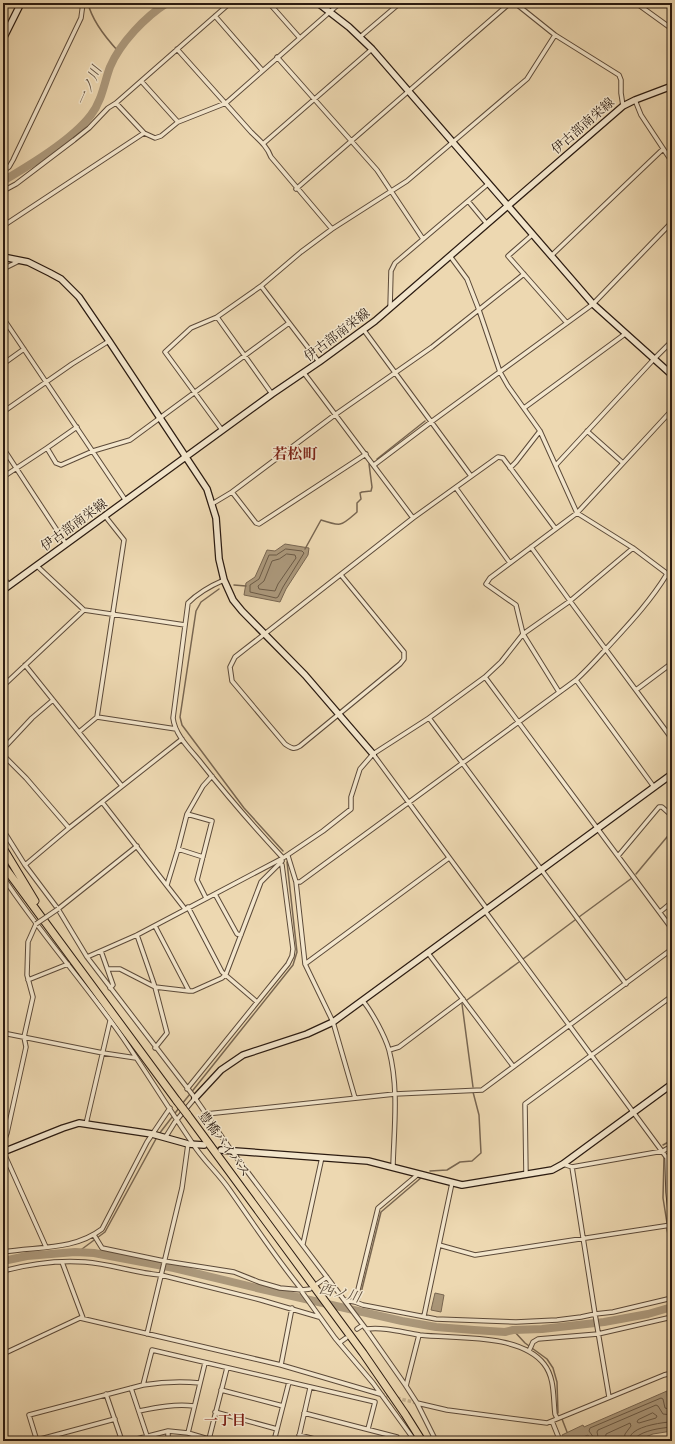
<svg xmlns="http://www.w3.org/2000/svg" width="675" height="1444" viewBox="0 0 675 1444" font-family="'IM FELL Double Pica','Noto Serif JP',serif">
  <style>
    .water { fill: #ab987b; stroke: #786651 }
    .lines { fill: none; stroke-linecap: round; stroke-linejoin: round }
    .shore { stroke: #6b5a46; stroke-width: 1 }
    .stream { stroke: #786651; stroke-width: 1.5 }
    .river { stroke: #ab987b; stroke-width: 8 }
    .street-tunnel { stroke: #c6b291; stroke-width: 3.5; stroke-dasharray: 3.5 2; stroke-linecap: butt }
    .street-casing { stroke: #5c4a39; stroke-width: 5.5 }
    .secondary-casing { stroke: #2b1b11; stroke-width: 8 }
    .highway-casing { stroke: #2b1b11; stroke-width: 9 }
    .street { stroke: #f3e6cc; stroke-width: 3.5 }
    .secondary { stroke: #f3e6cc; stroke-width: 5.5 }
    .highway { stroke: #edd8b1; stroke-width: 7 }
    .street-bridge-casing { stroke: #5c4a39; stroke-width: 5.5; stroke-linecap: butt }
    .highway-bridge-casing { stroke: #2b1b11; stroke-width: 9; stroke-linecap: butt }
    .street-bridge { stroke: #f3e6cc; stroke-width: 3.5 }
    .highway-bridge { stroke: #edd8b1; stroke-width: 7 }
    .labels { text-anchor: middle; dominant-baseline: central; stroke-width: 3; stroke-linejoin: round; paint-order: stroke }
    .street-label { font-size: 13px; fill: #2b1b11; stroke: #f3e6cc }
    .water-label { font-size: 14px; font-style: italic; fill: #5e4d3b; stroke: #f3e6cc }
    .neighbourhood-label { font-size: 14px; font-weight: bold; fill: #7a1f14; stroke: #f3e6cc }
    .quarter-label { font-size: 15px; font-weight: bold; fill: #7a1f14; stroke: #f3e6cc }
  </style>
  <rect width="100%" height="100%" fill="#edd8b1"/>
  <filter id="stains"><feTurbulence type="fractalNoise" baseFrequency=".005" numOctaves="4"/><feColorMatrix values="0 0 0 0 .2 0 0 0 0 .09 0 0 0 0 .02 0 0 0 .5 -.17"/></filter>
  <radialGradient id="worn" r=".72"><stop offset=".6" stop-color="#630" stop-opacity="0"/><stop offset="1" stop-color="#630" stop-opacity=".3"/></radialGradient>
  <path class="water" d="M285,544L309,548L308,555L286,589L280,602L244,595L246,583L255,577L267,550L275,551Z
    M435,1293L444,1295L441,1312L431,1310Z
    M667,1391L668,1406H670L672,1431L653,1434L635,1441H591L588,1435L574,1441H565L562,1435L583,1425L584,1427Z"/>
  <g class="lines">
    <path class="shore" d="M286,549L302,551L304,553L283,587L278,597L276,598L250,592V585L259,579L269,555H276Z
      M287,554L295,555L296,558L278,584L275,591L259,589L258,586L264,581L272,561L279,559Z
      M653,1413L657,1416L656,1418L639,1423L637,1422L638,1420Z
      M594,1441V1438L589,1431L590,1428L661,1398L663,1399L665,1408L672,1410
      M599,1441L597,1432L598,1430L656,1405L658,1406L663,1414L672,1415
      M605,1441L606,1434L630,1423L631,1426L625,1434L624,1441
      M630,1441C630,1437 630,1435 634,1432C641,1426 662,1422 672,1422
      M635,1441V1438C644,1430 661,1428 672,1427"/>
    <path class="stream" d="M88,3C92,21 106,38 118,51
      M377,459L425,421
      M305,549L321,520C342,527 341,526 357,512V503L361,499L360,493L362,492L371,491L372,487L369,464
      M234,585L246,586
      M219,589L201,602L196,611L180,717L182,725L244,808L283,851
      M636,874L672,831
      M579,917L632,878
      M523,959L575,920
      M467,1000L519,962
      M462,1004L473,1087
      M182,1104L293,965L297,952L287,862
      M159,1134L179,1108
      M663,1145L672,1140
      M664,1157L663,1198L667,1223
      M430,1171L447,1170L460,1162L472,1161L481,1153L479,1115L473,1092
      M667,1229L672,1255
      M78,1252L105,1232L157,1137
      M359,1301L381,1212L422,1177
      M513,1330L525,1343L547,1359L553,1368L557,1382L558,1413
      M562,1419L567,1432"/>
    <path class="river" d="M3,181C30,165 72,140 91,115C102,101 104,83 110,67C120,43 146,16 167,3
      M3,1261L27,1256L75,1252L94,1253L174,1268L257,1288L402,1321L436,1327L474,1330L505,1332L513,1330L542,1329L604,1322L648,1314L672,1307"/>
    <path class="street-tunnel" d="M381,1394L417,1403"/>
    <defs>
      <path id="street" d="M269,3L299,37
        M515,3L555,35L619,75L621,80V93L623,106
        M636,3L672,29
        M215,16L262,70
        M360,37L400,3
        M177,49L251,132C259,140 267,146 271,157L332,229
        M277,57L377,170L423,239
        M142,82L178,122
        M635,100L641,115L672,162
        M116,103L144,133L155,138L161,136L178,122L226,103L340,3
        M264,143L372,49
        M3,171L9,167L13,160L81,18L83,3
        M296,189L510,3
        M3,191L16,184L74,140L89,128L108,108L116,103L230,3
        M468,201L487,224
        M3,226L144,133
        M532,235L508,256L567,323
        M450,256L467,279L479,310L500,372L508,386L540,431L577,513L633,548L665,572L672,580
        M551,256L663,149
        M3,269L19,261
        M261,286L319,362
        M390,308L391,271L395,263L488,184
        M217,317L272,394
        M3,318L126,501
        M363,329L471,476
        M3,364L24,349
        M304,373L413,518
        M524,408L625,334
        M3,412L72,364L109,341
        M222,430L165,352L191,328L217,317L261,286L301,252L332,229L407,181L527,79L555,35
        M587,431L623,463
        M3,448L66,544
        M47,448L77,427
        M374,465L431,422L593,304L672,222
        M556,465L654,359L672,341
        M510,468L516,462L540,431
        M3,477L47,448L56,463L61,465L93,451L130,440L289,323
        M456,488L510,563
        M232,492L256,523L259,524L366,454
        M212,504L232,492L336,414L432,347L524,274
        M531,547L570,601L672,739
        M37,566L84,610L185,625
        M341,575L404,652V659L400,664L300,746C294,750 291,748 285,744L232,681L230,667L235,657L413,518L498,457L503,458L555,528
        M3,576L9,586
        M224,580C210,586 199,592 188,603L173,718C175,736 192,751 202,764C228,797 255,828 283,858
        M25,665L122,786
        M485,677L672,929
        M576,680L654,787
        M3,686L84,610
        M636,690L672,663
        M559,692L523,634L516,605L486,584L490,578L577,513L672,410
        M97,717L176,729
        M429,718L626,984
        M79,732L97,717L124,540L105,516
        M3,749L32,718L53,700
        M373,754L487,909
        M3,755L26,778L69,828
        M102,802L185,909
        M187,814L212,821L197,880L206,898
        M3,830L25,865L58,909L87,957L195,1098L231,1150L366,1329L406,1386L417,1403L436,1441
        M178,849L203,857
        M288,856L296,882L305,964L333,1022L355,1098
        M618,856L659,807H662L672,816
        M25,865L69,828L182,739
        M3,877C40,933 85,983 123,1038C147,1073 169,1109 193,1144C203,1160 218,1173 229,1189C253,1223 275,1257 302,1290V1292L335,1338L373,1383L415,1441
        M296,882H300L576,680C587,670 596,660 606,649C628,625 650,602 667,574
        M167,885L178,849L187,814L203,786L212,776
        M215,894L237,934L241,935
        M188,907L222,972L257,1002
        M58,909L137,846
        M485,911L667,1158L668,1192L672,1229
        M660,912L672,902
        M155,926L189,991
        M137,935L155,987L167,1033L155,1048
        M101,951L113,985L110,988
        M428,953L513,1066
        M87,957L137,935L283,858L323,831L351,809V797L360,769L373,754L429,718L485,677L501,662L523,634L570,601L633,548
        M305,964L449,858
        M109,969H120L155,987L189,991H193L222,978L226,974L261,882L282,861
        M28,980L68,964
        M363,1001C372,1012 385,1036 389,1050C399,1088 394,1128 393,1166
        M3,1033L103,1053L136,1058
        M389,1050L399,1047L463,999
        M187,1089L288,964L292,956L293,949L282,865L280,863
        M206,1114L395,1094L482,1090L672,949
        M86,1124L110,1021
        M165,1138L175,1122L195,1098
        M3,1144L7,1133L26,1047L24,1037L33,997L27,975L28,942L36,924
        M3,1151L46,1247
        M563,1164L572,1167L595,1314L609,1397
        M572,1167L663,1151L672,1146
        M526,1175L525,1104L672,996
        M94,1235L102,1248L164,1261L234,1272L259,1282L280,1288L302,1290L310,1289
        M303,1244L322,1157
        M439,1245L475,1255L671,1225
        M3,1252C37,1246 73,1251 102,1229L147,1142L170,1108
        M62,1262L83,1318
        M3,1271C29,1264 58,1260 85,1262C111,1264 135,1273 161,1275L261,1300L319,1317
        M317,1284L327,1277
        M344,1300L355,1302L363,1305L436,1319L516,1322L557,1320L581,1317L595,1314L613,1312L672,1298
        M355,1302L378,1208L416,1176L417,1173
        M424,1316L452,1183
        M357,1329L363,1325
        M366,1329C386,1327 401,1332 420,1335C455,1339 520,1333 544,1364C555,1378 553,1397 555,1414L557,1418
        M147,1334L182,1188L188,1144
        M339,1343L346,1338
        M529,1351L533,1342L538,1339L598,1334L672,1317
        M3,1354L80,1318L281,1365L380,1394
        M281,1365L292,1308
        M143,1385L152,1350L375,1402L368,1429
        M406,1386L419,1335
        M131,1388L147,1436
        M221,1390L283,1406
        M106,1394L122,1441
        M417,1403L447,1410L547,1423L664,1375L672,1373
        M139,1411C158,1407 175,1404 194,1406
        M215,1412L277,1429
        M304,1413L397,1437L400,1441
        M552,1421L560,1441
        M168,1431V1441
        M188,1433L205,1363
        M299,1435L322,1441
        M209,1439L227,1368
        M37,1440L115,1419
        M37,1441L29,1415L143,1385C162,1382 180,1381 200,1383
        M129,1441L168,1431L188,1433L215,1441
        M274,1441L289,1382
        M298,1441L310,1388"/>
      <path id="secondary" d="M318,3L349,27L372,49L593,304L672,375
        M3,39L21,3
        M3,257L28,262L50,273L61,279L79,297L109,341L207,489L216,518L219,559L224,580L233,600L242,611L305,675L373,754
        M3,590L272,394L319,362L375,321L623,106L635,100L672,86
        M195,1098L221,1070L243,1055L307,1034L333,1022L672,774
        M221,1150L368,1161L462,1185L552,1170L563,1164L672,1084
        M3,1152L63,1128L79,1123L152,1134L188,1144L204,1145"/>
      <path id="highway" d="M3,848L35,901
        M3,865L177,1101
        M187,1114L363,1353L405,1414L422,1441"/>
    </defs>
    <use href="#street" class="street-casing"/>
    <use href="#secondary" class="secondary-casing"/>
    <use href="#highway" class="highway-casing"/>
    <use href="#street" class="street"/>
    <use href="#secondary" class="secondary"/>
    <use href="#highway" class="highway"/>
    <defs>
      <path id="street-bridge" d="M36,924L58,909"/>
      <path id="highway-bridge" d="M177,1101L187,1114"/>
    </defs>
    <use href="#street-bridge" class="street-bridge-casing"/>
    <use href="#highway-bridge" class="highway-bridge-casing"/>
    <use href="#street-bridge" class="street-bridge"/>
    <use href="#highway-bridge" class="highway-bridge"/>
  </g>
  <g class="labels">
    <g class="street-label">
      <text transform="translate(583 126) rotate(-41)">伊古部南栄線</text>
      <text transform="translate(337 335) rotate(-37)">伊古部南栄線</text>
      <text transform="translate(74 525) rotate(-36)">伊古部南栄線</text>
      <text transform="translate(224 1144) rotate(54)">豊橋バイパス</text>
    </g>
    <g class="water-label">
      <text transform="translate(89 86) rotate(-66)">一ノ川</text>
      <text transform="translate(340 1293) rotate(13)">西ノ川</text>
    </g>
    <g class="neighbourhood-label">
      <text x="225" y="1420">一丁目</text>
    </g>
    <g class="quarter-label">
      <text x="295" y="454">若松町</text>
    </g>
  </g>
  <rect width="675" height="1444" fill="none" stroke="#edd8b1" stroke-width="16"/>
  <rect x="4" y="4" width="667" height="1436" fill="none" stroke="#2b1b11" stroke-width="2"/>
  <rect x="8" y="8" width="659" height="1428" fill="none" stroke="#2b1b11"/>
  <rect width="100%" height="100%" filter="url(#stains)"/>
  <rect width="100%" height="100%" fill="url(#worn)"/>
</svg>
